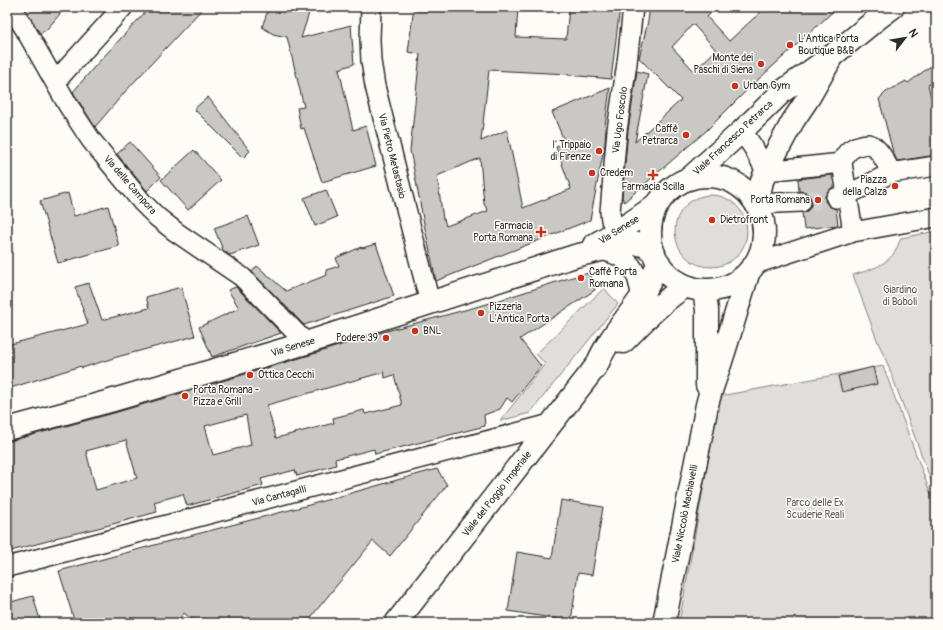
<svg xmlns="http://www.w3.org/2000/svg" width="943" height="630" viewBox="0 0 943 630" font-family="Pangolin,sans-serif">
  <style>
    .green { fill: #dfdeda; stroke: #858482 }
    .building { fill: #c9c8c4; stroke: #2b2b2b; fill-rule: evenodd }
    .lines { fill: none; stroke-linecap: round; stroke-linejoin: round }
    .minor-tunnel { stroke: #d3d2ce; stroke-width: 19; stroke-dasharray: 19 10; stroke-linecap: butt }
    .minor-casing { stroke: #2b2b2b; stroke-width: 22 }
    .primary-casing { stroke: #2b2b2b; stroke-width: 25 }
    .minor { stroke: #fdfcf7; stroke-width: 19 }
    .primary { stroke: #fdfcf7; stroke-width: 22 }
    .poi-dot { fill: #c8321e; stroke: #fdfcf7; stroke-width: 1.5 }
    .labels { text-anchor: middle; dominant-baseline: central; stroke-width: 3; stroke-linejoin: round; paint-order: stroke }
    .poi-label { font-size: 10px; fill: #2b2b2b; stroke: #fdfcf7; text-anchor: start }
    .street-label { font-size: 10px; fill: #2b2b2b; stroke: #fdfcf7 }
    .park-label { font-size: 10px; fill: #585857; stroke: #fdfcf7 }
  </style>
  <rect width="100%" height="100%" fill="#fdfcf7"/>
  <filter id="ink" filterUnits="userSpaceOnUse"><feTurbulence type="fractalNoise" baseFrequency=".025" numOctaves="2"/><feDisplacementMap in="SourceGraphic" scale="8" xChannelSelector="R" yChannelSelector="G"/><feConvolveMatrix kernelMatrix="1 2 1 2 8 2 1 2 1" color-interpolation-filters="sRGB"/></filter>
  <g filter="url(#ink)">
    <path class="green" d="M675 231a36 36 0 1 1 72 0a36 36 0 1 1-72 0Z
      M936,231V494L888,365L877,340L853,275C869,270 887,266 896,250C898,246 899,242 901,238Z
      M604,288L618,304L530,413L500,421L545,364L536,354Z
      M883,366L936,508V623H679L720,396Z"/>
    <path class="building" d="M24,7H66L47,29L40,34Z
      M150,7H204L124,93L95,127L73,92L95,66Z
      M269,7H311L301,38L351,25L354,64L339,69L353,130L366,126L376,166L322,182L304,128L301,129L297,108L304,107L287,37L273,34L262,27Z
      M414,7H424L452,11L453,7H518L516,37L566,39L569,7H620L611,79L568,75V74L489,70L481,141L507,130L523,208L571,189L556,147L565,143L552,112L610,88L605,126H606L605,144L590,220L436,281L422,214L412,160L410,151L420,54L408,52ZM480,158L484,204L488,211L446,226L444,219H443L437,176Z
      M650,7H717L707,17L729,41L766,7H838L750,87L706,131L624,202L622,197L628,131L637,71L648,74L635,142L681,100L639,58L648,21ZM693,24L716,50L694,71L672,47Z
      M936,62V82L928,85L936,118V155L897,161L893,152L879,99L886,92L906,81L908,83Z
      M208,97L250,151L243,158L194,109Z
      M130,142L161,177L147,191L117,154Z
      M194,150L221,180L188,210L161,180Z
      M832,175L833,187L828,191L825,196V201L829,206L833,208L836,209L838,225L804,229L802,213L807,211L811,207L812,201L810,196L806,192L799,191L798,179Z
      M326,190L337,217L315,226L304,198Z
      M68,193L74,216L108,206L119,246L58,263L40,201Z
      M248,216L259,245L230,255L223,250L214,228Z
      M376,244L394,296L304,325L252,272L257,266L286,291L327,275L326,270L339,266L336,258L361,247L362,248Z
      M589,273L595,290L520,339L541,366L512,402L507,398L500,409L484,415L485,426L375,454L374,449L335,459L336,465L297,476L295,470L261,479L263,485L187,506L183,494L154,502L157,512L98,528L55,538V539L7,552V441H10L114,413L310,355L379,333L487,304L569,278ZM384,372L385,378L394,375L402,405L365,414L364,410L333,418L334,423L276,438L267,405ZM246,415L251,445L213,455L205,426ZM126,440L137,478L96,490L86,451Z
      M89,283L102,320L149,308L146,297L181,287L195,336L117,357L82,368L81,366L7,389V345L88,324L75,287Z
      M236,287L281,333L212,357L199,327L239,308L228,290Z
      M873,367L877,384L842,392L838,376Z
      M437,469L447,485L390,556L373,541L315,612L307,623H196L184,613L176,623H75L59,571L162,543L309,505L397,480Z
      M561,500L603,507L592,575L578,573L571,621L508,611L517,552L552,558Z
      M33,596L41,623H7V603Z"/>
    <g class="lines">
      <path class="minor-tunnel" d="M801,202L835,198"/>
      <defs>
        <path id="minor" d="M11,7L25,29L68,105L91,140L142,202L157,217L176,232L242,277L306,343
          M371,7L370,40L371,61L375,86L430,303
          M55,82L123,7
          M742,131L753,147L766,171L842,163
          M836,198L847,195L891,173L936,166
          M757,204L801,202
          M617,232L611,220L610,212L617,130L627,63L633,7
          M853,232L842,163C844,156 848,150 855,147C859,146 864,144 868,144C878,145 887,164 891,173
          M602,250C610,252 618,255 625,260C637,268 639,285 642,297
          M755,264L853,232L936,217
          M7,567L551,424"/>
        <path id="primary" d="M650 233a57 57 0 1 1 114 0a57 57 0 1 1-114 0Z
          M690,178L742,131L783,91L833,55L877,19L893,7
          M757,204L762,181L766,171L793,121L809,97L829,62
          M594,245C617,232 639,219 659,202
          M704,290L707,310V385
          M623,342C643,322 662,301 686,286
          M7,429L110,401L306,343L575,256L626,244H637L643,245L647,247L654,253
          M396,623L597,365C607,340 625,321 640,299C648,288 652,275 659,263
          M664,623L707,405C711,388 718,372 723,355C732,327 740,299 749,271"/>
      </defs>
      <use href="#minor" class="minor-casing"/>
      <use href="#primary" class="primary-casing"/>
      <use href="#minor" class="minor"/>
      <use href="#primary" class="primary"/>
    </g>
  </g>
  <g class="poi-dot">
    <circle cx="790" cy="45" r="4"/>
    <circle cx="761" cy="64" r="4"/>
    <circle cx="735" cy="86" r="4"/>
    <circle cx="686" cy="135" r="4"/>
    <circle cx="599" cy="151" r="4"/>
    <circle cx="592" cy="173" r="4"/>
    <path d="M651 169h4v4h4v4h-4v4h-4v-4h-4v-4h4z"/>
    <circle cx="895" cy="186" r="4"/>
    <circle cx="818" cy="200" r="4"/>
    <circle cx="712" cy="220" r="4"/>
    <path d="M539 226h4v4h4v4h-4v4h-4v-4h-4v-4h4z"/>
    <circle cx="581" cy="278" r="4"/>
    <circle cx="481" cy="313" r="4"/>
    <circle cx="415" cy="331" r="4"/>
    <circle cx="386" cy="338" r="4"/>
    <circle cx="250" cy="375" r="4"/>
    <circle cx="185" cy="396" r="4"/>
  </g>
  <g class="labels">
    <g class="poi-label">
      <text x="798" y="39">L'Antica Porta<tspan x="798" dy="12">Boutique B&amp;B</tspan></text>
      <text x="753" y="58" text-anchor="end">Monte dei<tspan x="753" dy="12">Paschi di Siena</tspan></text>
      <text x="743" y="86">Urban Gym</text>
      <text x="678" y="129" text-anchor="end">Caffè<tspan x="678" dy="12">Petrarca</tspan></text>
      <text x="591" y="145" text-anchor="end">I' Trippaio<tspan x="591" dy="12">di Firenze</tspan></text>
      <text x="600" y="173">Credem</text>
      <text x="887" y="180" text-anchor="end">Piazza<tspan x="887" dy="12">della Calza</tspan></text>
      <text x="653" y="187" text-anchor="middle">Farmacia Scilla</text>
      <text x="810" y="200" text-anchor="end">Porta Romana</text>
      <text x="720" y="220">Dietrofront</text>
      <text x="533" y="226" text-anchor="end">Farmacia<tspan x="533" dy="12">Porta Romana</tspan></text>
      <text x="589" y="272">Caffè Porta<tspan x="589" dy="12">Romana</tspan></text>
      <text x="489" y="307">Pizzeria<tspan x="489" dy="12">L'Antica Porta</tspan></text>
      <text x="423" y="331">BNL</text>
      <text x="378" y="338" text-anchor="end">Podere 39</text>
      <text x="258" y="375">Ottica Cecchi</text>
      <text x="193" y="390">Porta Romana -<tspan x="193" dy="12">Pizza e Grill</tspan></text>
    </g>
    <g class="street-label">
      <text transform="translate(620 120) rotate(-83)">Via Ugo Foscolo</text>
      <text transform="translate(733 138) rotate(-43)">Viale Francesco Petrarca</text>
      <text transform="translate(392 156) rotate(76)">Via Pietro Metastasio</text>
      <text transform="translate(130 185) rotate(49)">Via delle Campora</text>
      <text transform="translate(619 230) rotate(-32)">Via Senese</text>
      <text transform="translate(293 347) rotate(-17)">Via Senese</text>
      <text transform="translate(497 494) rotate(-52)">Viale del Poggio Imperiale</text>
      <text transform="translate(279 496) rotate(-15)">Via Cantagalli</text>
      <text transform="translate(685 514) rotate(-79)">Viale Niccolò Machiavelli</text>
    </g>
    <g class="park-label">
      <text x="900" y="290">Giardino<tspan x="900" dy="12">di Boboli</tspan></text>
      <text x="815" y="503">Parco delle Ex<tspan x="815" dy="12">Scuderie Reali</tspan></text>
    </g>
  </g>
  <rect width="943" height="630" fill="none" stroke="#fdfcf7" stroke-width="24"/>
  <rect x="12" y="12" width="919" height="606" fill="none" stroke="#2b2b2b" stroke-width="1.5" filter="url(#ink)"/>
  <g transform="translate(905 38) rotate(59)" stroke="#fdfcf7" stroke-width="3" paint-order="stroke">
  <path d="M0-3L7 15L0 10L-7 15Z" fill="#2b2b2b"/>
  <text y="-6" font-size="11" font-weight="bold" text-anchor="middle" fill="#2b2b2b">N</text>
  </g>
</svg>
